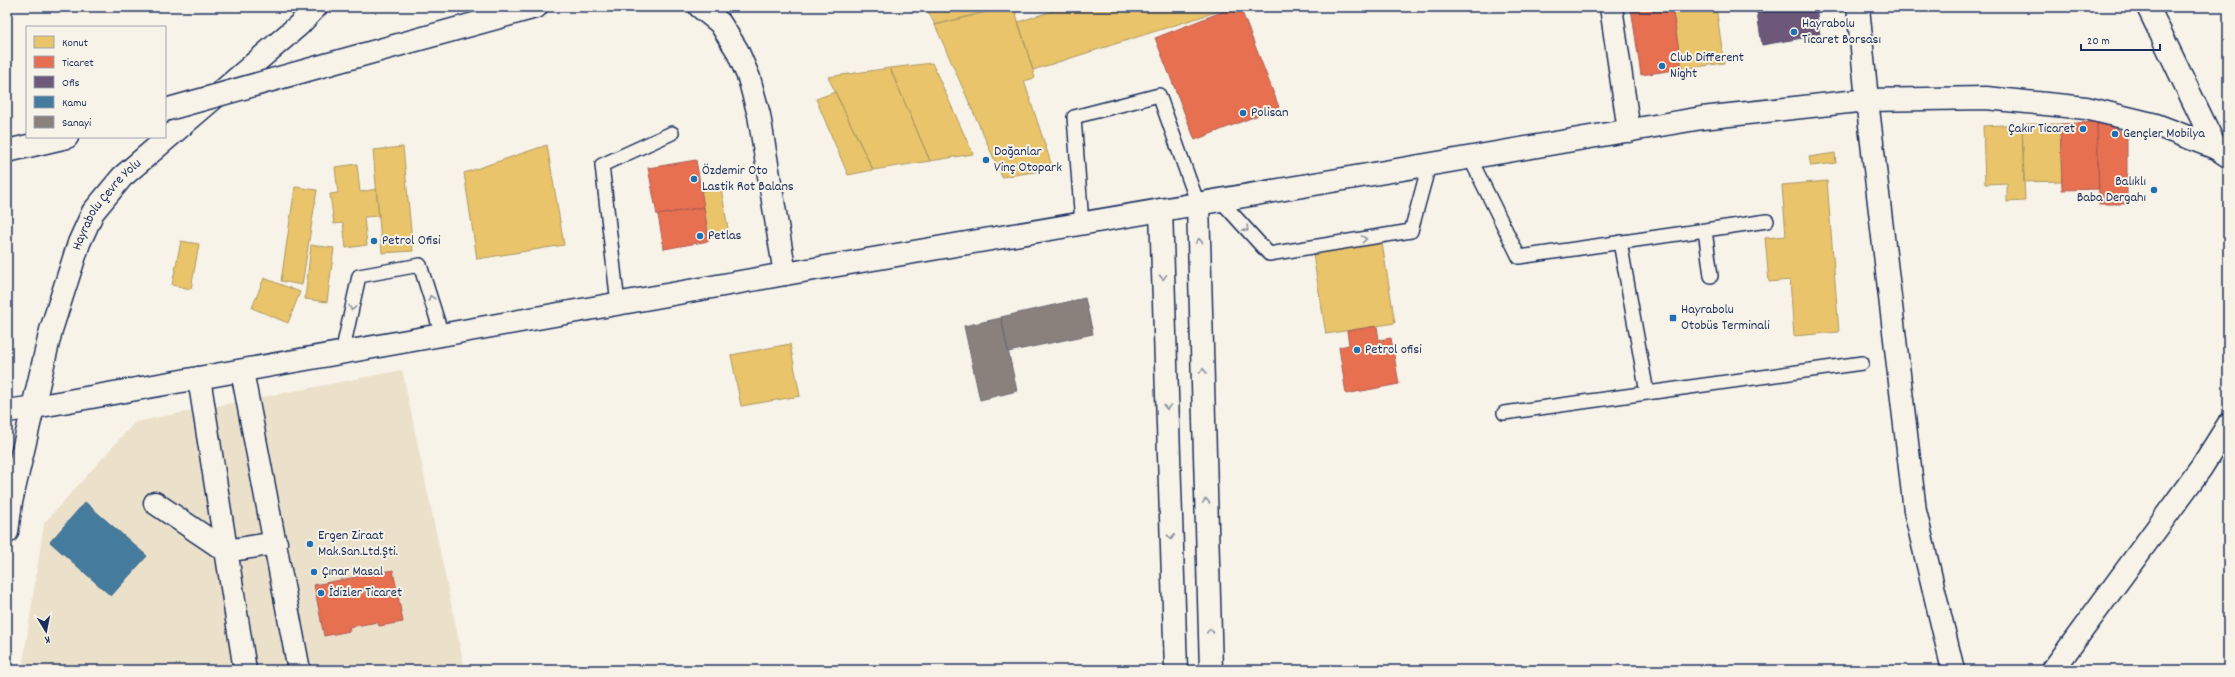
<svg xmlns="http://www.w3.org/2000/svg" width="2235" height="677" viewBox="0 0 2235 677" font-family="Dekko,sans-serif">
  <style>
    .built { fill: #ebe0ca }
    .homes { fill: #e9c46a; stroke: #ab9766 }
    .shops { fill: #e76f51; stroke: #aa5c55 }
    .offices { fill: #6d597a; stroke: #544c72 }
    .public { fill: #457b9d; stroke: #38648a }
    .industry { fill: #8a817c; stroke: #696873 }
    .lines { fill: none; stroke-linecap: round; stroke-linejoin: round }
    .lane-casing { stroke: #1b2f5e; stroke-width: 16 }
    .street-casing { stroke: #1b2f5e; stroke-width: 25 }
    .secondary-casing { stroke: #1b2f5e; stroke-width: 25 }
    .lane { stroke: #f7f3e8; stroke-width: 13 }
    .street { stroke: #f7f3e8; stroke-width: 22 }
    .secondary { stroke: #f7f3e8; stroke-width: 22 }
    .secondary-bridge-casing { stroke: #1b2f5e; stroke-width: 25; stroke-linecap: butt }
    .secondary-bridge { stroke: #f7f3e8; stroke-width: 22 }
    .oneway { stroke: #8991a3 }
    .poi-dot { fill: #1f6fb2; stroke: #f7f3e8; stroke-width: 1.5 }
    .labels { text-anchor: middle; dominant-baseline: central; stroke-width: 4; stroke-linejoin: round; paint-order: stroke }
    .poi-label { font-size: 14px; fill: #1b2f5e; stroke: #f7f3e8; text-anchor: start }
    .street-label { font-size: 14px; fill: #1b2f5e; stroke: #f7f3e8 }
  </style>
  <rect width="100%" height="100%" fill="#f7f3e8"/>
  <filter id="ink" filterUnits="userSpaceOnUse"><feTurbulence type="fractalNoise" baseFrequency=".025" numOctaves="2"/><feDisplacementMap in="SourceGraphic" scale="8" xChannelSelector="R" yChannelSelector="G"/><feConvolveMatrix kernelMatrix="1 2 1 2 8 2 1 2 1" color-interpolation-filters="sRGB"/></filter>
  <g filter="url(#ink)">
    <path class="built" d="M402,370L465,670H22L44,523L135,422Z"/>
    <path class="homes" d="M926,7H1005L935,25Z
      M1005,7H1014L1035,78L1024,81L1053,169L1002,177L935,25Z
      M1065,7H1232L1033,70L1018,22Z
      M1672,7H1716L1724,63L1682,69Z
      M932,63L973,154L930,161L890,68Z
      M890,68L930,161L873,170L828,77Z
      M835,92L873,170L848,175L816,99Z
      M2022,124H2060L2062,181L2024,182Z
      M2022,124L2025,201L2007,202V183L1985,184L1983,126Z
      M547,145L564,245L477,259L464,173Z
      M403,147L413,251L382,253L373,150Z
      M1835,153L1836,163L1811,166L1809,157Z
      M357,164L360,192L376,189L379,216L364,217L367,245L346,248L343,223L334,224L330,194L338,193L335,167Z
      M1827,181L1839,332L1794,336L1790,280L1769,282L1765,238L1786,236L1782,185Z
      M295,187L317,190L302,285L281,281Z
      M721,188L729,235L709,238L701,191Z
      M1381,237L1395,323L1326,334L1312,249Z
      M181,241L199,244L191,289L172,285Z
      M311,245L334,248L327,302L305,299Z
      M264,278L300,292L288,323L252,308Z
      M790,344L800,396L741,406L731,355Z"/>
    <path class="shops" d="M1234,7H1240L1279,107L1195,140L1155,38Z
      M1641,7H1672L1682,69L1641,75L1631,8Z
      M2097,122L2127,133V204H2099Z
      M2097,122L2099,189L2062,190L2060,124Z
      M696,160L704,207L657,215L648,168Z
      M704,207L709,241L664,249L658,215Z
      M1377,326L1379,340L1391,338L1399,384L1346,394L1339,347L1349,345L1347,331Z
      M393,570L403,622L379,626L378,622L349,627L350,631L324,636L314,585Z"/>
    <path class="offices" d="M1756,7H1816L1820,35L1762,45Z"/>
    <path class="public" d="M85,502L147,556L111,596L50,542Z"/>
    <path class="industry" d="M1085,298L1093,334L1008,352L1001,317Z
      M1001,318L1017,391L980,400L964,326Z"/>
    <g class="lines">
      <defs>
        <path id="lane" d="M1470,158L1519,257L1767,221
          M1220,200L1269,254L1411,231L1429,165
          M1082,224L1074,117L1159,95L1198,204
          M1705,230L1711,276
          M1620,242L1647,393
          M618,304L602,165L672,133
          M342,353L359,276L420,265L442,335
          M1504,413L1862,363"/>
        <path id="street" d="M1611,7L1629,131
          M1858,7L1867,100L1915,511L1953,670
          M2148,7L2216,148
          M242,371L299,670
          M199,378L245,670
          M7,411L35,407
          M155,503L226,551L276,543
          M2053,670L2201,468L2228,425"/>
        <g id="secondary">
          <path d="M700,7L720,23L737,50L749,78L759,115L785,274"/>
          <path d="M329,64L536,7"/>
          <path d="M7,151L67,137"/>
          <path d="M1198,204L1211,670"/>
          <path d="M1161,210L1176,670"/>
          <path d="M35,407L785,274L1702,118L1867,100L1986,98L2086,108L2156,125L2216,148L2228,156"/>
          <path id="s1" d="M7,532L11,502L51,330L79,243L93,212L122,177L299,25L316,7"/>
        </g>
      </defs>
      <use href="#lane" class="lane-casing"/>
      <use href="#street" class="street-casing"/>
      <use href="#secondary" class="secondary-casing"/>
      <use href="#lane" class="lane"/>
      <use href="#street" class="street"/>
      <use href="#secondary" class="secondary"/>
      <defs>
        <path id="secondary-bridge" d="M165,110L329,64"/>
      </defs>
      <use href="#secondary-bridge" class="secondary-bridge-casing"/>
      <use href="#secondary-bridge" class="secondary-bridge"/>
    </g>
    <defs><path id="oneway-chevron" d="M-2-3.5L2.5 0L-2 3.5" fill="none" stroke-width="1.6" stroke-linecap="round" stroke-linejoin="round"/></defs>
    <g class="oneway">
      <use href="#oneway-chevron" transform="translate(1246 229) rotate(48)"/>
      <use href="#oneway-chevron" transform="translate(1364 239) rotate(-9)"/>
      <use href="#oneway-chevron" transform="translate(1199 241) rotate(-92)"/>
      <use href="#oneway-chevron" transform="translate(1163 277) rotate(88)"/>
      <use href="#oneway-chevron" transform="translate(431 298) rotate(-107)"/>
      <use href="#oneway-chevron" transform="translate(352 308) rotate(102)"/>
      <use href="#oneway-chevron" transform="translate(1203 371) rotate(-92)"/>
      <use href="#oneway-chevron" transform="translate(1167 407) rotate(88)"/>
      <use href="#oneway-chevron" transform="translate(1206 501) rotate(-92)"/>
      <use href="#oneway-chevron" transform="translate(1171 537) rotate(88)"/>
      <use href="#oneway-chevron" transform="translate(1210 631) rotate(-92)"/>
    </g>
  </g>
  <g class="poi-dot">
    <circle cx="1794" cy="32" r="4"/>
    <circle cx="1662" cy="66" r="4"/>
    <circle cx="1243" cy="113" r="4"/>
    <circle cx="2083" cy="129" r="4"/>
    <circle cx="2115" cy="134" r="4"/>
    <circle cx="986" cy="160" r="4"/>
    <circle cx="694" cy="179" r="4"/>
    <circle cx="2154" cy="190" r="4"/>
    <circle cx="700" cy="236" r="4"/>
    <circle cx="374" cy="241" r="4"/>
    <rect x="1669" y="314" width="8" height="8" rx="2"/>
    <circle cx="1357" cy="350" r="4"/>
    <circle cx="310" cy="544" r="4"/>
    <circle cx="314" cy="572" r="4"/>
    <circle cx="321" cy="593" r="4"/>
  </g>
  <g class="labels">
    <g class="poi-label">
      <text x="1802" y="24">Hayrabolu<tspan x="1802" dy="16">Ticaret Borsası</tspan></text>
      <text x="1670" y="58">Club Different<tspan x="1670" dy="16">Night</tspan></text>
      <text x="1251" y="113">Polisan</text>
      <text x="2075" y="129" text-anchor="end">Çakır Ticaret</text>
      <text x="2123" y="134">Gençler Mobilya</text>
      <text x="994" y="152">Doğanlar<tspan x="994" dy="16">Vinç Otopark</tspan></text>
      <text x="702" y="171">Özdemir Oto<tspan x="702" dy="16">Lastik Rot Balans</tspan></text>
      <text x="2146" y="182" text-anchor="end">Balıklı<tspan x="2146" dy="16">Baba Dergahı</tspan></text>
      <text x="708" y="236">Petlas</text>
      <text x="382" y="241">Petrol Ofisi</text>
      <text x="1681" y="310">Hayrabolu<tspan x="1681" dy="16">Otobüs Terminali</tspan></text>
      <text x="1365" y="350">Petrol ofisi</text>
      <text x="318" y="536">Ergen Ziraat<tspan x="318" dy="16">Mak.San.Ltd.Şti.</tspan></text>
      <text x="322" y="572">Çınar Masal</text>
      <text x="329" y="593">İdizler Ticaret</text>
    </g>
    <g class="street-label">
      <text stroke="none"><textPath href="#s1" startOffset="346">Hayrabolu Çevre Yolu</textPath></text>
    </g>
  </g>
  <rect width="2235" height="677" fill="none" stroke="#f7f3e8" stroke-width="24"/>
  <rect x="12" y="12" width="2211" height="653" fill="none" stroke="#1b2f5e" stroke-width="1.5" filter="url(#ink)"/>
  <rect x="26" y="26" width="140" height="112" fill="#f7f3e8" stroke="#9fa5b1"/>
  <rect x="34" y="36" width="20" height="12" fill="#e9c46a" stroke="#9fa5b1"/>
  <text x="62" y="46" font-size="12" fill="#1b2f5e">Konut</text>
  <rect x="34" y="56" width="20" height="12" fill="#e76f51" stroke="#9fa5b1"/>
  <text x="62" y="66" font-size="12" fill="#1b2f5e">Ticaret</text>
  <rect x="34" y="76" width="20" height="12" fill="#6d597a" stroke="#9fa5b1"/>
  <text x="62" y="86" font-size="12" fill="#1b2f5e">Ofis</text>
  <rect x="34" y="96" width="20" height="12" fill="#457b9d" stroke="#9fa5b1"/>
  <text x="62" y="106" font-size="12" fill="#1b2f5e">Kamu</text>
  <rect x="34" y="116" width="20" height="12" fill="#8a817c" stroke="#9fa5b1"/>
  <text x="62" y="126" font-size="12" fill="#1b2f5e">Sanayi</text>
  <g transform="translate(46 631) rotate(170)" stroke="#f7f3e8" stroke-width="3" paint-order="stroke">
  <path d="M0-3L7 15L0 10L-7 15Z" fill="#1b2f5e"/>
  <text y="-6" font-size="11" font-weight="bold" text-anchor="middle" fill="#1b2f5e">K</text>
  </g>
  <path d="M2081 44v6h79v-6" fill="none" stroke="#1b2f5e" stroke-width="2"/>
  <text x="2087" y="44" font-size="12" fill="#1b2f5e" stroke="#f7f3e8" stroke-width="3" paint-order="stroke">20 m</text>
</svg>
